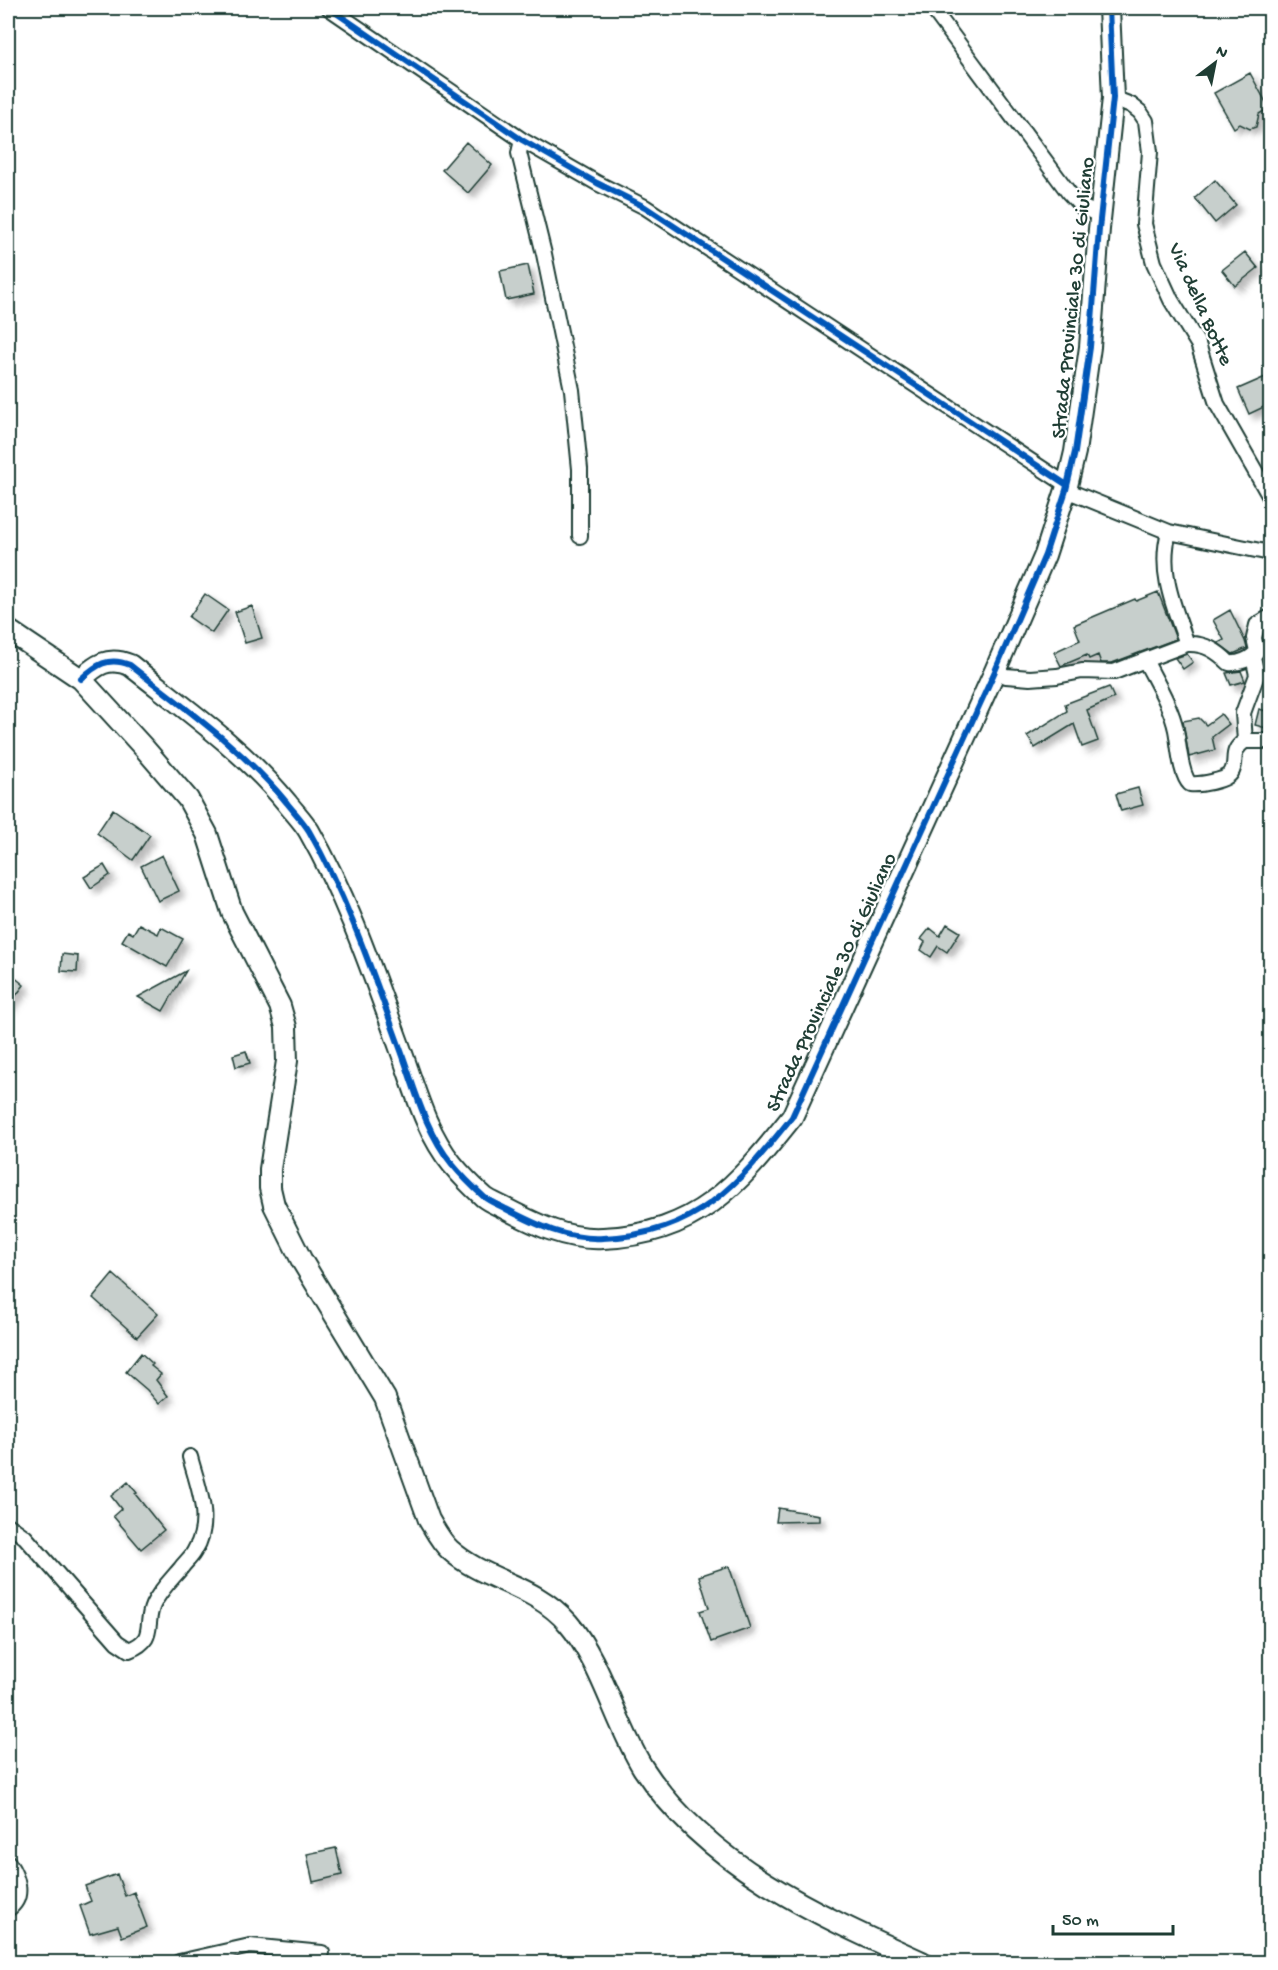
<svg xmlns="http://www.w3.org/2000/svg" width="1278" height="1970" viewBox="0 0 1278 1970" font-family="'Gochi Hand',sans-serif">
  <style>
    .building { fill: #c7cfcc; stroke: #1f3d34; stroke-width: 1.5; filter: url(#shadow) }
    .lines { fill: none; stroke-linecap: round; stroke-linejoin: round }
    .street-casing { stroke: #1f3d34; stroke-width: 18 }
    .secondary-casing { stroke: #1f3d34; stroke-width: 24 }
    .street { stroke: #fff; stroke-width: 14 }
    .secondary { stroke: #fff; stroke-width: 20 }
    .cycleway-casing { stroke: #fff; stroke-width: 10 }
    .cycleway { stroke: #0057b8; stroke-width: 6 }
    .labels { text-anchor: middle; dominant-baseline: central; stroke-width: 4.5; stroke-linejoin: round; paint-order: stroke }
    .street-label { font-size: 21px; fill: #1f3d34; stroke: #fff }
  </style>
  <defs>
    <filter id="shadow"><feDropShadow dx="5.5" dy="5.5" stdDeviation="3" flood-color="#0004"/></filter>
  </defs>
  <rect width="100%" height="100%" fill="#fff"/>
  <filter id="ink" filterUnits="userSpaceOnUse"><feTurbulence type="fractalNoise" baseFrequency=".0167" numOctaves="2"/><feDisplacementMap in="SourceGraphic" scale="12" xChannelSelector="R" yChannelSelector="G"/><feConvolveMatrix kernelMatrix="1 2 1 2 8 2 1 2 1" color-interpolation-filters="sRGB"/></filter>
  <g filter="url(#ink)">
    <path class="building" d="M1250,73L1269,108L1259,114L1256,127L1250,129L1240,124L1234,128L1214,93Z
      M466,142L492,165L468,193L442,170Z
      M1215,180L1236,205L1215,223L1195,198Z
      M1245,252L1258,268L1235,286L1222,270Z
      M528,265L534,294L506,300L500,271Z
      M1270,375V404L1249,414L1238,389Z
      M1158,592L1176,639L1112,663H1101L1098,655L1089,659L1087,655L1061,666L1054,652L1080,640L1074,625L1135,599L1136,601Z
      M205,594L228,610L212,633L189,617Z
      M252,606L262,638L245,643L235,612Z
      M1230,610L1245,641L1247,648L1233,654L1218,643L1224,640L1213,620Z
      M1187,654L1193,662L1183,669L1175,658Z
      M1241,671L1245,681L1231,685L1226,673Z
      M1109,687L1114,698L1087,710L1098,741L1082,747L1074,724L1035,748L1027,736L1067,711L1065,704Z
      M1259,709L1270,712V729L1255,725Z
      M1221,714L1229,724L1212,737L1215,750L1189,757L1183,721L1199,718L1206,725Z
      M1138,788L1143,805L1121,811L1116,794Z
      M113,809L150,835L133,860L97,833Z
      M162,855L179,891L158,901L141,866Z
      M104,865L110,875L91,888L84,877Z
      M139,924L158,934L161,927L183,939L167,967L122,941L128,931L133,934Z
      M947,924L960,932L947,952L938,946L931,957L921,950L925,942L921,939L930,928L940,936Z
      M62,954L78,956L77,972L61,971Z
      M186,971L163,1011L138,997Z
      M13,976L24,985L8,1006V983Z
      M246,1051L250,1063L236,1067L233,1055Z
      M113,1274L158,1314L137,1337L93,1298Z
      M141,1353L153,1364L151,1366L161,1374L156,1380L168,1396L159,1404L147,1390L126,1372Z
      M128,1482L137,1493L135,1494L164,1530L141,1549L113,1516L121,1509L111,1496Z
      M778,1508L819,1515V1521L776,1522Z
      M729,1566L750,1628L711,1642L700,1611L709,1608L699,1576Z
      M336,1848L342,1875L313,1882L307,1854Z
      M117,1874L125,1896L134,1892L147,1927L122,1937L118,1926L90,1934L80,1906L91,1901L85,1886Z"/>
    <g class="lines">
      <defs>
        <path id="street" d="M329,8L522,140L597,183L645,207L1067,485
          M932,8L1069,193L1082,207L1101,216
          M1113,98L1131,105L1140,112L1146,121L1150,152L1144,224L1154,263L1171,300L1198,344L1217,404L1270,497
          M522,140L519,153L544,254L572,390L580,469V536
          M1066,490L1169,532L1270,553
          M1169,532C1158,572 1174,607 1187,644
          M1253,657L1257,675L1243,713L1245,741H1270
          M1145,660L1187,644C1205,643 1217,651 1229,663C1238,664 1252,659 1257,651L1254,638L1257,625L1270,617
          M995,671L1006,676L1030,678L1057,676L1082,671L1114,672L1145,660C1156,682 1171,706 1176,730C1179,745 1180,774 1190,784C1199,785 1226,781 1231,773C1239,760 1228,752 1245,741
          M8,1525L25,1537L117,1642L129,1650C157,1639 144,1625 153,1605C159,1591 171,1580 181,1568C185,1562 192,1557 195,1550C213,1521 198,1487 190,1457
          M8,1862C17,1876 26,1897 8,1909
          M179,1962L250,1946L322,1953"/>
        <path id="secondary" d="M8,630L81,679L145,749L188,799L207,834L232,912L280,1006L286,1027L287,1061L270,1169V1188L274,1205L302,1261L385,1398L429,1520C435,1530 441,1542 450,1550C486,1582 534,1584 568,1623C601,1661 616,1725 643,1768C707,1866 820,1916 922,1962
          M81,679C96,665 108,656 130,665C184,708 243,749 287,803C294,812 303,821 309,831C348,899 373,974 400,1048C414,1086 425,1131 452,1164C461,1175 473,1187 484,1197C490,1202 499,1205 506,1209C537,1225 567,1240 603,1238C697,1234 737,1186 792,1117L995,671L1045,555L1066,490L1075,452L1090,347L1099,229L1113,98L1109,8"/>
      </defs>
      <use href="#street" class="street-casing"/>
      <use href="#secondary" class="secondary-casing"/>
      <use href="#street" class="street"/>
      <use href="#secondary" class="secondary"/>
      <defs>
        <path id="cycleway" d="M329,8L522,140L597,183L645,207L1067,485
          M81,679C96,665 108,656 130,665C184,708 243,749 287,803C294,812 303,821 309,831C348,899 373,974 400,1048C414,1086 425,1131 452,1164C461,1175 473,1187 484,1197C490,1202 499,1205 506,1209C537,1225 567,1240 603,1238C697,1234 737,1186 792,1117L995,671L1045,555L1066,490L1075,452L1090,347L1099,229L1113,98L1109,8"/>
      </defs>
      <use href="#cycleway" class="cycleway-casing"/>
      <use href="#cycleway" class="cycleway"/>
    </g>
  </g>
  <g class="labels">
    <g class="street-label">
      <text transform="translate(1075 298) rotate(-84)">Strada Provinciale 30 di Giuliano</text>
      <text transform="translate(1199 305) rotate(66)">Via della Botte</text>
      <text transform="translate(833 983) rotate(-65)">Strada Provinciale 30 di Giuliano</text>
    </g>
  </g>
  <rect width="1278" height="1970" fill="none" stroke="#fff" stroke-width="30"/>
  <rect x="15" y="15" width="1248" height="1940" fill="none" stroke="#1f3d34" stroke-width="2" filter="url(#ink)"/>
  <g transform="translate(1215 63) rotate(32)" stroke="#ffffff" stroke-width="4.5" paint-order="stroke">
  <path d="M0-4.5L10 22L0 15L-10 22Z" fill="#1f3d34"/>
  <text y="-9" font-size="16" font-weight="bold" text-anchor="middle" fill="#1f3d34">N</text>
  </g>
  <path d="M1053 1925v9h120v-9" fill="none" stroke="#1f3d34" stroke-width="3"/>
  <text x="1062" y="1925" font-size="18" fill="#1f3d34" stroke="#ffffff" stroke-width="4.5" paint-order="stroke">50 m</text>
</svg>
